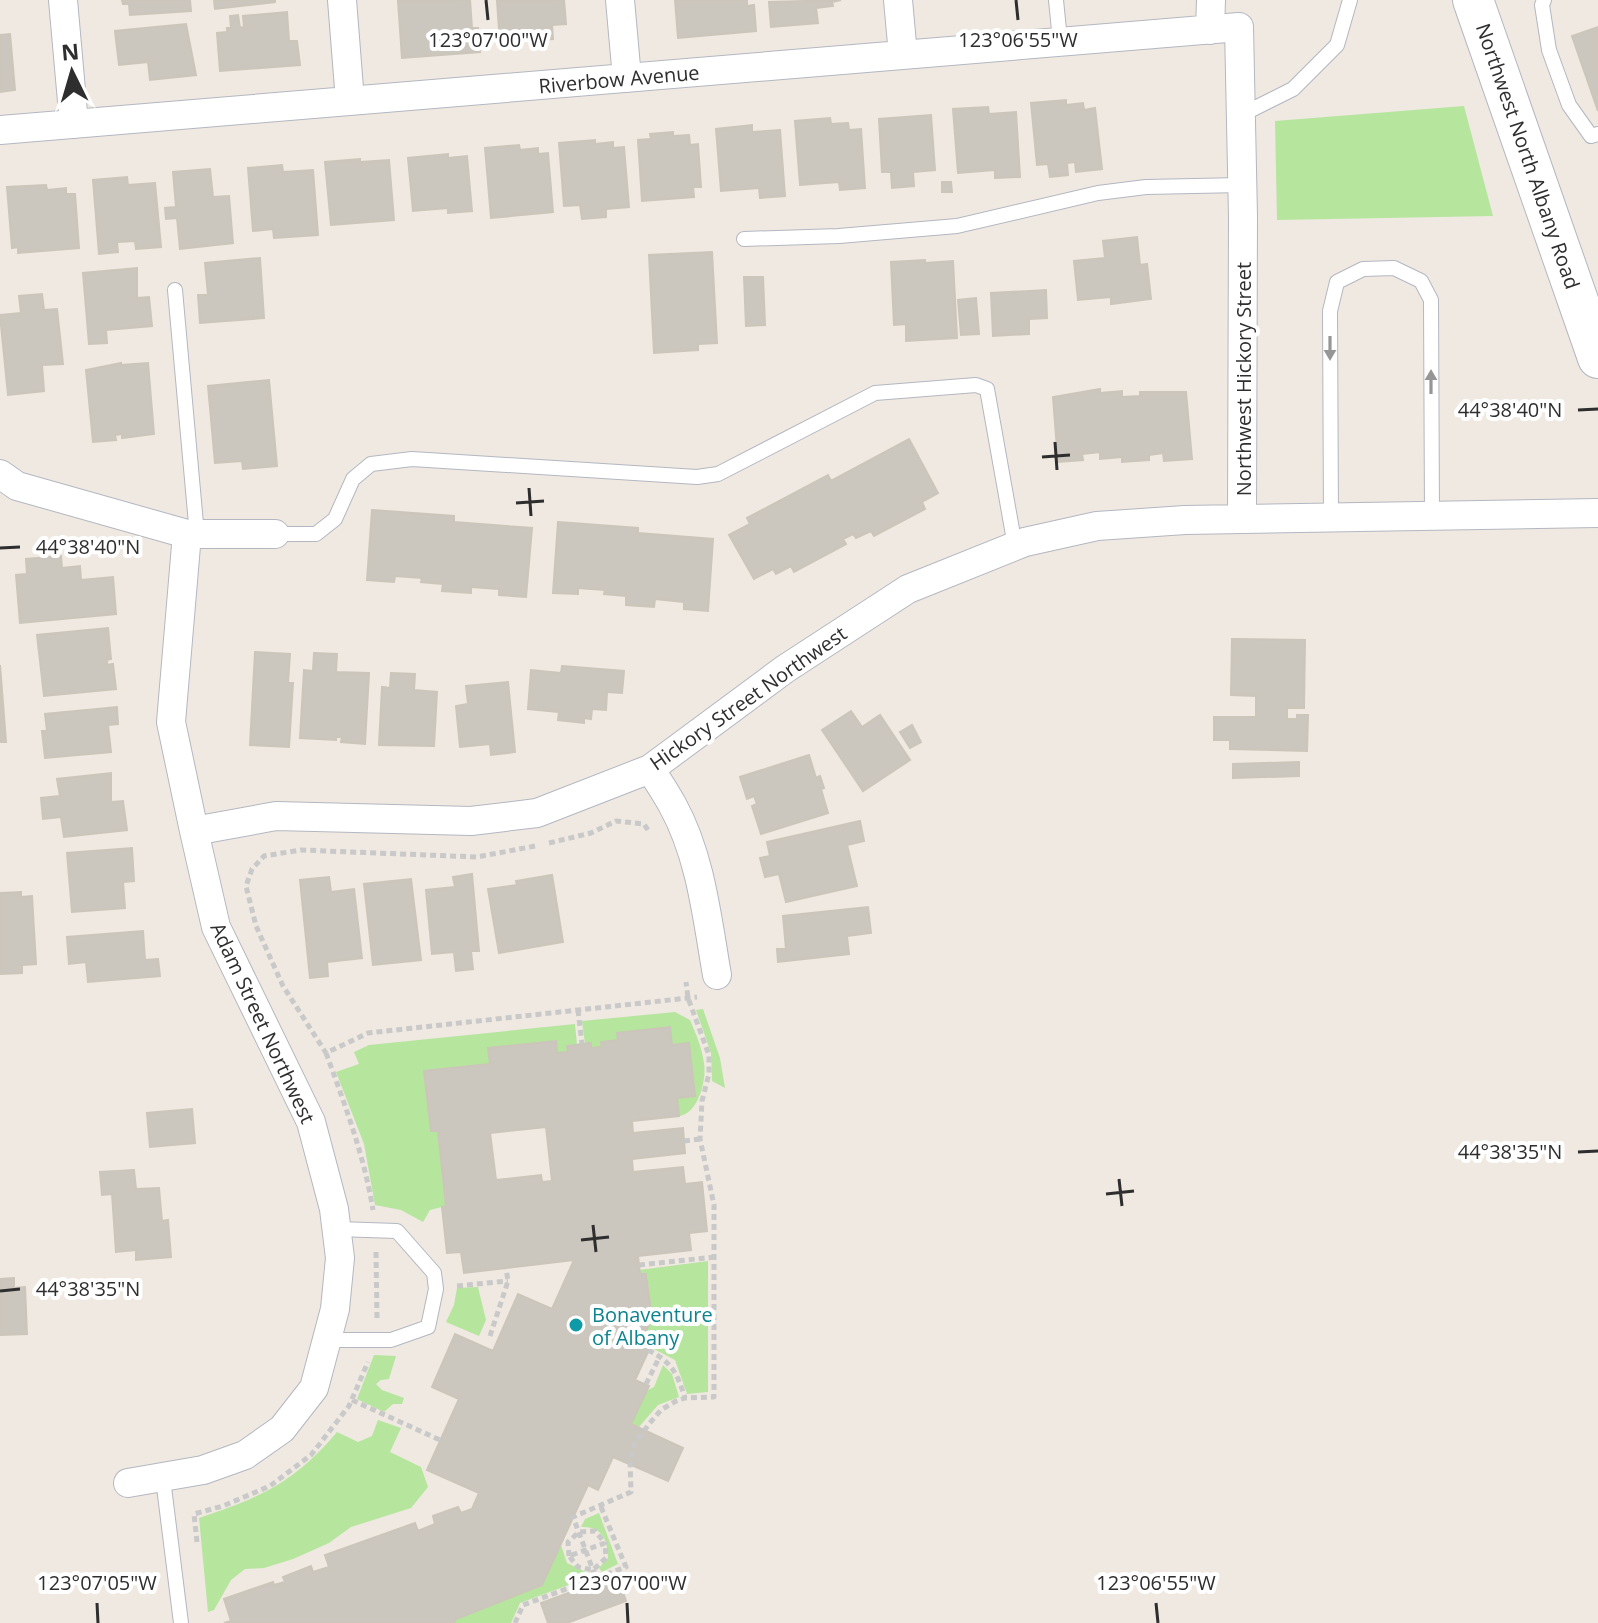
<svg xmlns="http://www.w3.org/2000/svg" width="1598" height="1623" viewBox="0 0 1598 1623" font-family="'Open Sans',sans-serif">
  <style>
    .green { fill: #b6e59e }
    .building { fill: #cbc7bf; stroke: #cbc5ba; stroke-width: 2; fill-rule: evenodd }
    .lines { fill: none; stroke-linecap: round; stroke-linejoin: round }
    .lane-casing { stroke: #b4b7c1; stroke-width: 16 }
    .street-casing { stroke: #b4b7c1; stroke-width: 30 }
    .secondary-casing { stroke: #b4b7c1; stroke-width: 42 }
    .path { stroke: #c9c9c9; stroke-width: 5; stroke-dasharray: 6 4; stroke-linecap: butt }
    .lane { stroke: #fff; stroke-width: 14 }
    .street { stroke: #fff; stroke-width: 28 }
    .secondary { stroke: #fff; stroke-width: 40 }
    .oneway { fill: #969696 }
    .ticks { fill: none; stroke: #2e2e2e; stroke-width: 3 }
    .culture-dot { fill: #0f9aa8; stroke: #fff; stroke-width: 3 }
    .labels { text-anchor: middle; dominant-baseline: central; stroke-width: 8; stroke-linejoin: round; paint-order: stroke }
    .street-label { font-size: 20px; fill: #2e2e2e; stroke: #fff }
    .culture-label { font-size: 20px; fill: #0d838f; stroke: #fff; text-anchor: start }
    .ticks-label { font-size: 20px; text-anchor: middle; fill: #2e2e2e; stroke: #fff; stroke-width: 8; stroke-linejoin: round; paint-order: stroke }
  </style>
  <rect width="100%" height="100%" fill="#efe9e1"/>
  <path class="green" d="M1464,106L1493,216L1277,220L1275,121Z
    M703,1009L720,1058L725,1088L712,1081L711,1053L696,1010Z
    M675,1012L690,1020C696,1034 702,1048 704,1063C707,1080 698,1114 679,1116L677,1098L695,1096L689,1043L672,1045L670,1027L617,1033L618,1040L601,1042L602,1047L591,1048V1043L585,1044L582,1021Z
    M575,1024L577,1045L567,1046L568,1052L557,1053L555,1041L488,1048L490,1064L424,1071L431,1131H438L446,1206L430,1210L423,1222L401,1210L375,1205L364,1144L336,1072L359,1064L354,1052L369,1045Z
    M708,1261V1392L687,1394L675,1360L650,1347L645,1332L652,1319L647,1274H640L639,1270Z
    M478,1287L486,1320L479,1336L446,1322L454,1305L457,1288Z
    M374,1355L396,1356L389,1379L381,1380L376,1384L382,1390L404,1398L402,1404H393L384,1412L357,1399Z
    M663,1365L672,1374L679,1397L658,1405L639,1427L631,1424L646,1391L654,1387Z
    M378,1420L401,1428L390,1452L421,1467L428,1487L411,1508L351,1527L329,1543L293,1559L264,1568L245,1569L231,1580L214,1610L208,1612L199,1518C260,1498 295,1482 337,1432L358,1442L372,1436Z
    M599,1513L618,1564L602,1572L599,1568L608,1558C608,1539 601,1526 581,1527L585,1519Z
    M561,1545L567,1563L588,1573L590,1577L520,1603L511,1623H454L456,1619L542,1585Z"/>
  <path class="building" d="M122,0H190L191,11L130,15L129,4H123Z
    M214,0H275V2L215,9Z
    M470,0L472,28H478L480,52L402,58L398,1Z
    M564,0L566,24L552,25L553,39L500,43L497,1Z
    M675,0H747V6L754,5L756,31L678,38Z
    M841,0L832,2L833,6L816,8L818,23L771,27L769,2Z
    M287,12L289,41H297L300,65L220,71L217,33L227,32V28H231L230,16L238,15L240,28L244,27L243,16Z
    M186,24L196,75L150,80L148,62L119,65L115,31Z
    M1598,27V111L1572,36Z
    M10,34L15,90L0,92V35Z
    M1066,100V105L1083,103L1084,110L1095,108L1102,169L1076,172L1075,162L1067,163L1068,175L1050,177L1048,164L1037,165L1031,103Z
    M988,107L989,114L1016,112L1020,177L995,178V170L958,173L953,109Z
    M931,115L935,170L913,172L914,186L892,188L891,172H882L879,119Z
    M830,118L831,124L848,123L849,130L861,129L865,188L840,190L839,182L800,185L795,121Z
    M752,125V132L780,130L785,196L760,198L759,188L721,191L716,129Z
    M673,132V136L689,135L690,145L698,144L701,187H693L694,197L642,201L638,140L651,139L650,134Z
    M595,140V144L613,142V148L624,147L629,207L606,209V217L582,219L580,205L564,206L559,143Z
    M519,145L520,150L538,148V154L548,153L553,212L491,218L485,148Z
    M448,154V158L467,156L472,211L448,213V208L413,211L408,158Z
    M360,159V162L389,160L394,220L331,225L325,162Z
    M282,165L283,172L313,170L318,235L274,238L273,229L253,231L248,168Z
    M210,169L213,197L229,196L233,243L180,249L177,218L166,219L165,208L176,207L173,172Z
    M127,177L128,185L155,183L161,247L136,249L135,241L117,242L118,252L99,254L93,180Z
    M942,182H951L952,192H942Z
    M46,185L47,190L66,188V194H75L79,248L18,253V247L12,248L7,187Z
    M1137,237L1140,265L1147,264L1151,299L1111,304V297L1078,300L1074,261L1105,258L1103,241Z
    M712,252L717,343L698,344V350L654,353L649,255Z
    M260,258L264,318L200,323L198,295H208L205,263Z
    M925,260V263L953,261L957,338L906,341V324L894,325L891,262Z
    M137,268V298L149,297L152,326L106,330L107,343L89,344L83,273Z
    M744,277H763L765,325L746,326Z
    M1046,290L1047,318L1029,319V334L993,336L991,293Z
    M42,294L44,310L57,309L63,364L42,365L44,391L8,395L0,315L21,313L19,296Z
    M976,298L979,334L961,335L958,300Z
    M121,363V365L148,363L154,434L122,438V434L115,435L116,440L93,442L86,370Z
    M269,380L277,466L243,469L242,461L215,463L208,386Z
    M1100,389V393L1122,391V397L1140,396V392H1186L1192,459L1164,461L1163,453L1149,455V460L1122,462V457L1100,459V452L1082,454L1083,460L1058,462L1053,397Z
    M909,439L938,493L922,502L925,509L874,536L871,531L856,538L853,534L843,539L846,544L794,572L791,566L776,574L773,569L754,579L729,535L750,524L747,518L828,475L831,481Z
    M372,510L454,516V522L532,528L526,597L499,595V589L471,587V593L442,591L443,584L421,582L422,578L395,576L394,582L367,580Z
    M558,522L638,528V533L713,539L708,611L684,609V602L655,599L654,607L626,605V596L604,594L605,590L578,588V594L553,593Z
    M61,556L62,568L80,566L81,580L113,577L116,614L20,623L16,575L27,574L26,559Z
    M108,628L111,659L107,660V665L113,664L116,689L44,696L37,635Z
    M1232,639L1305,640L1304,708H1287V719H1297V715H1308L1307,751L1230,749V740H1214V717H1256V696L1231,695Z
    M255,652L290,654L288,683H293L289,747L250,745Z
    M314,653L337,654L336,672L369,673L365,744L341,742L342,737H336V740L300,738L304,670L313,671Z
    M0,665L6,742H0Z
    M562,666L624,671L622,693L607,692L606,710L592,709L591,719L584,718V723L558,720L559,712L528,709L531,670L561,673Z
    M391,673L415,674L414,690L437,692L434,746L379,745L382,687L390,688Z
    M508,682L515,752L491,755L490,744L460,747L456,706L468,704L466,686Z
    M117,707L118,724L108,725L111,752L45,758L42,731H47L45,714Z
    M851,711L862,727L880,715L910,760L863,791L822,730Z
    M912,725L921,742L910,748L900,732Z
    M809,755L816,778L820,776L824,788L821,789L828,813L761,834L752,806L757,804L754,796L747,799L740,777Z
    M1299,762V776L1233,778V764Z
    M111,773V802L123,801L127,830L64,837L61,817L43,819L41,798L60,796L57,779Z
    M860,821L864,841L847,845L857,886L786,902L779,874L765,877L760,858L770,856L767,842Z
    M132,848L134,881L123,882L125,908L72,912L67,853Z
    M472,874L479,951H471L473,969L456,971L454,952L432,954L426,890L455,887L453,877Z
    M552,875L563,942L499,953L488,889L517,885L516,881Z
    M329,877L331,892L354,889L362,958L327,962L328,976L310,978L300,880Z
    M411,879L421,960L373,965L364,884Z
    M21,892V897L32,896L36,964L22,965V973L0,974V893Z
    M868,907L871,933L847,936L849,954L778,962L777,949H786L783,916Z
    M143,931L145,960L158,959L160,976L88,982L86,962L69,964L67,937Z
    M670,1027L672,1045L689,1043L695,1096L677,1098L679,1116L632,1121L633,1133L683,1128L685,1153L632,1159L633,1172L683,1167L685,1184L702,1182L707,1231L689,1233L691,1250L638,1256L640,1274H646L652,1319L645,1332L655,1337L635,1380L649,1386L631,1424L683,1448L668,1481L613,1457L598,1490L588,1485L542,1585L456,1619L454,1623H224L231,1621L224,1599L273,1582L274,1585L285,1582L283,1577L311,1566L313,1572L329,1567L325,1555L415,1523L418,1531L435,1524L433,1516L458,1507L461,1513L472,1509L479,1493L427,1470L459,1399L432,1387L455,1334L493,1351L518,1294L552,1309L574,1260L464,1273L461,1252L447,1253L442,1207L446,1206L438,1131H431L424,1071L490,1064L488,1048L556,1041L557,1053L568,1052L567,1046L591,1043V1048L602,1047L601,1042L618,1040L617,1033ZM546,1127L552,1181L542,1182L541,1175L496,1180L490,1133Z
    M192,1109L195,1143L150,1147L147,1113Z
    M134,1170L136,1189L159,1188L162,1221L168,1220L171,1257L136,1260V1250L116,1252L112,1194L102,1195L100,1172Z
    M14,1278V1288L25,1287L27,1334L0,1335V1279Z
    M617,1575L626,1601L567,1623H548L541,1603Z"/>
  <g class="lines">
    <defs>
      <path id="lane" d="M1056,0L1060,40
        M1544,0L1542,5L1549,50L1569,105L1591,136L1598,134
        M1241,115L1293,89L1337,45L1350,0
        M744,239L839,236L957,226L1098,193L1146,187L1242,185
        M175,290L197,535
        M1331,518L1330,311L1337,282L1363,269L1394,268L1421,281L1431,300L1432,516
        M275,534H316L335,519L353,479L371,464L412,459L697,477L718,474L875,393L976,385L987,389L1015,546
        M328,1340H391L428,1327L436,1289L434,1273L397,1231L337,1229
        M163,1479L181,1623"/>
      <path id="street" d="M63,0L74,124
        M342,0L350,101
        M620,0L627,78
        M898,0L903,55
        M1210,30L1211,0
        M0,130L1239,27L1243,217L1242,519
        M0,474L17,486L187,534H275
        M650,769C658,781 666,793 673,806C701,857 707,918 717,975
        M194,831L276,816L471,821L537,813L650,769L785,669L908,589L1025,542L1097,526L1185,520L1598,513
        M128,1483L203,1470L245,1455L282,1429L314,1388L335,1309L340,1258L334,1209L311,1122L216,927L194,831L171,722L187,534"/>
      <path id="secondary" d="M1473,0L1598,358"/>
    </defs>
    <use href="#lane" class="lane-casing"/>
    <use href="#street" class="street-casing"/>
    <use href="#secondary" class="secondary-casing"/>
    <path class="path" d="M549,843L591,833L616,821L644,824L650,833
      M535,846L477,857L301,850L264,856L252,869L246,886L256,926L283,986L326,1053L368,1033L697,997
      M578,1010L582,1044
      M326,1053C345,1105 364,1155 373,1210
      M684,1141L700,1139
      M376,1252L377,1318
      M639,1265L715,1257
      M457,1286L508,1281
      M490,1336L508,1281L506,1268
      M648,1350C672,1362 677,1373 685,1398
      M646,1384L660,1356
      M352,1400L440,1440
      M601,1507L626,1567L596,1578L573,1517L631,1492L630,1460L634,1445L649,1424L661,1410L676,1401L685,1398L714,1397V1205L700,1139L702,1101L709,1074V1055L688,998L686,982
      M197,1542L194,1514L223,1506L270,1486L311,1455L349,1406L368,1362
      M569,1556L568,1542L579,1532L595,1531L605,1543L569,1556L578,1567L593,1570L606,1558L605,1543
      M515,1623L523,1605L596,1578"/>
    <use href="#lane" class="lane"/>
    <use href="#street" class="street"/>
    <use href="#secondary" class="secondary"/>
  </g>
  <defs><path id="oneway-solid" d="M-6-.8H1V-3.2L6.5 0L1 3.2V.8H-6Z" transform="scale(2)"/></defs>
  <g class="oneway">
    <use href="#oneway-solid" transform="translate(1330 348) rotate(90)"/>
    <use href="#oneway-solid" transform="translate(1431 382) rotate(-90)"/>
  </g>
  <path class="ticks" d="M486,0L488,20M1016,0L1018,20M1578,410L1598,409M1055,442L1057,470M1042,457L1070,455M529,488L531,516M516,503L544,501M0,548L20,547M1578,1152L1598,1151M1119,1179L1122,1206M1106,1194L1134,1191M593,1225L596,1252M581,1240L609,1237M0,1291L20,1289M97,1603L98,1623M627,1603L628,1623M1156,1603L1158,1623"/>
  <circle class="culture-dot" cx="576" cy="1325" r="8"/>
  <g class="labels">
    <g class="street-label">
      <text transform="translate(619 79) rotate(-5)">Riverbow Avenue</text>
      <text transform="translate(1528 156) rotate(71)">Northwest North Albany Road</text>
      <text transform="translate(1243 379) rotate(-90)">Northwest Hickory Street</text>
      <text transform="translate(748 698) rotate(-35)">Hickory Street Northwest</text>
      <text transform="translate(263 1023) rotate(65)">Adam Street Northwest</text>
    </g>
    <g class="culture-label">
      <text x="592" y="1314">Bonaventure<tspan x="592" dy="23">of Albany</tspan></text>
    </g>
  </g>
  <g class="ticks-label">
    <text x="488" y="47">123°07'00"W</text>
    <text x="1018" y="47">123°06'55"W</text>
    <text x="1510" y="417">44°38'40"N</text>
    <text x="88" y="554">44°38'40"N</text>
    <text x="1510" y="1159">44°38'35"N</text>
    <text x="88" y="1296">44°38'35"N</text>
    <text x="97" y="1590">123°07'05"W</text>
    <text x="627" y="1590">123°07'00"W</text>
    <text x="1156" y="1590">123°06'55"W</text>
  </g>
  <g transform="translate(72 72) rotate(355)" stroke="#ffffff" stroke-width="6" paint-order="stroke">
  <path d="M0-6L14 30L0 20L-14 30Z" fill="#2e2e2e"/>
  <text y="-12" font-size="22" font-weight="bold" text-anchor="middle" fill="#2e2e2e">N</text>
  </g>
</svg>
